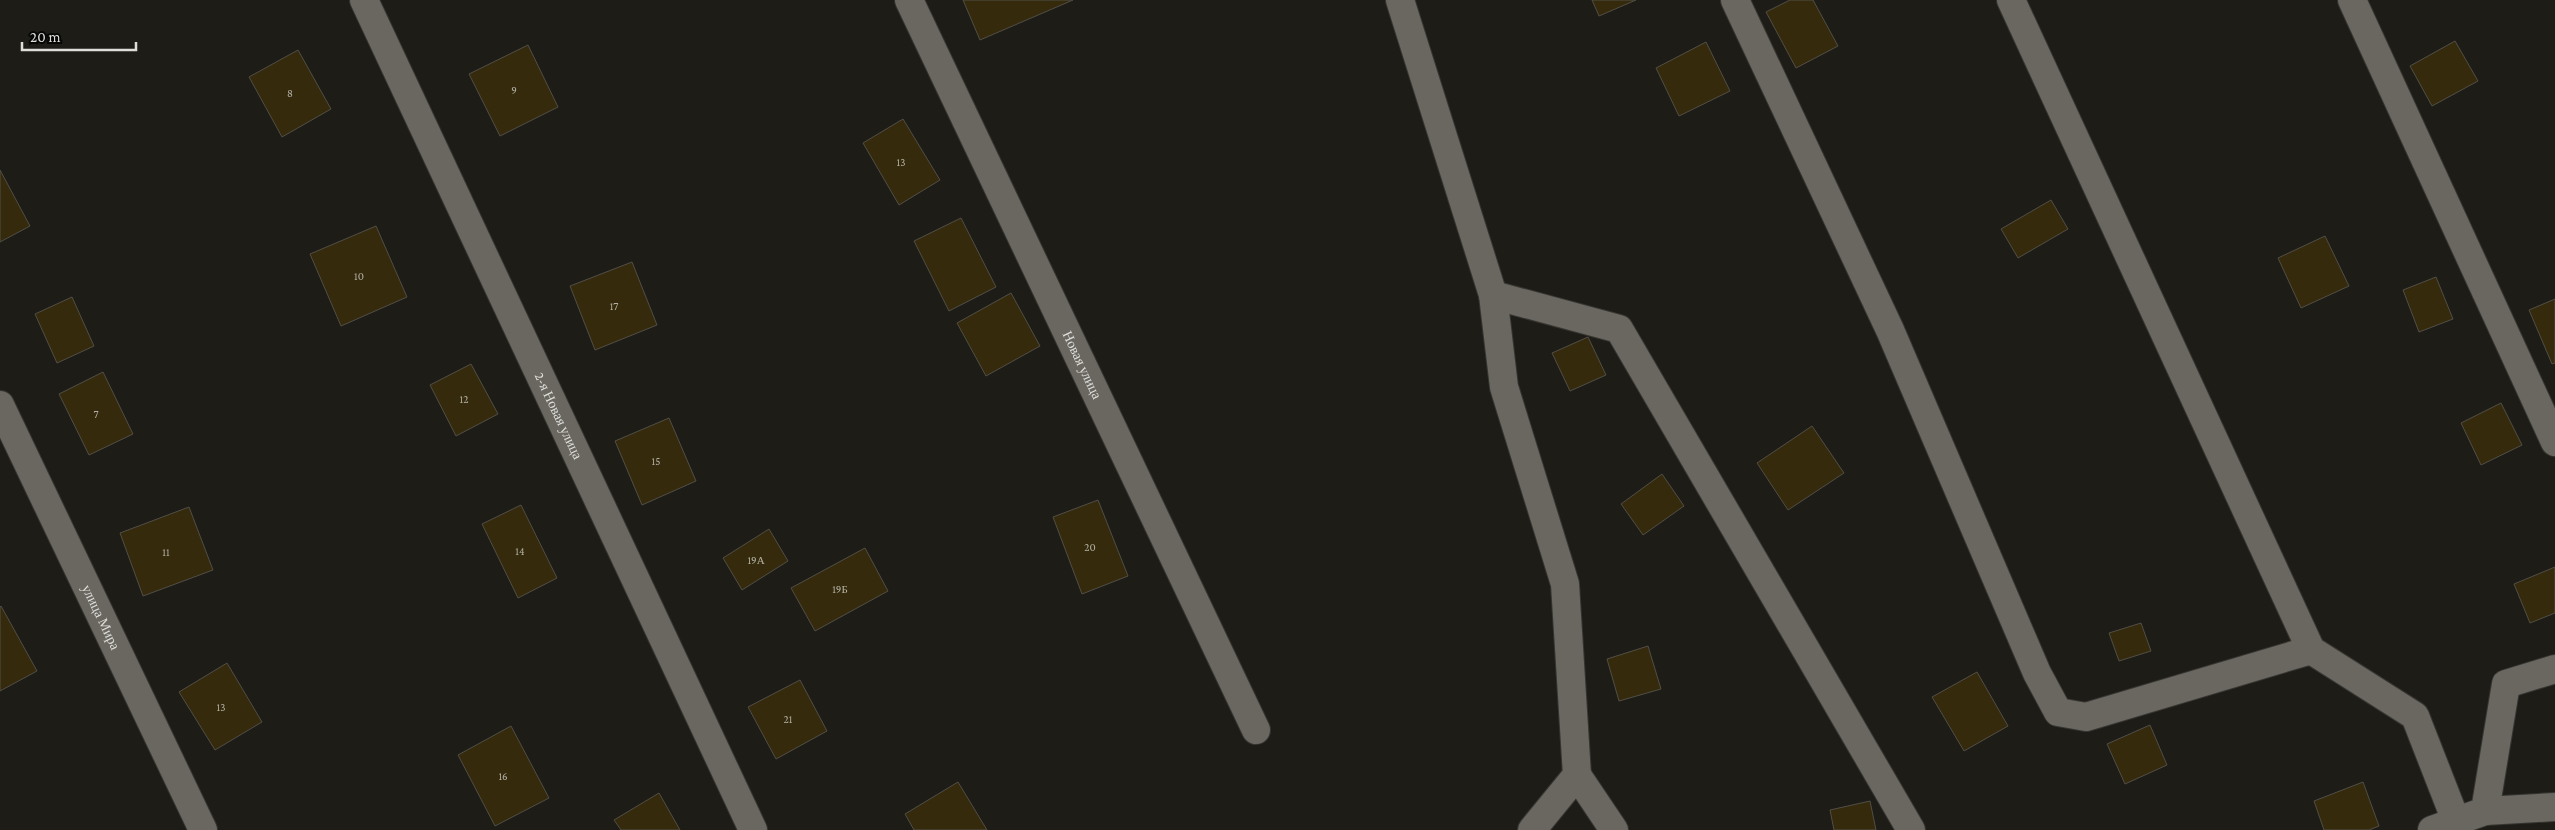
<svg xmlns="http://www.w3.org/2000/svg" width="2555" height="830" viewBox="0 0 2555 830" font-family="'Crimson Pro',serif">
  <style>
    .building { fill: #352b0c; stroke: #514e48 }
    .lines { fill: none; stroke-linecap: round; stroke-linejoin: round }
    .minor-casing { stroke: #373632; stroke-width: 30 }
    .minor { stroke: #696760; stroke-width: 28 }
    .labels { text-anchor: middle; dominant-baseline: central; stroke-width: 5; stroke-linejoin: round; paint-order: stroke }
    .number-label { font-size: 11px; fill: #b4b0a6 }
    .street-label { font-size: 14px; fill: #deddd9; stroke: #070705 }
  </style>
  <rect width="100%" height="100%" fill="#1e1c17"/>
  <path class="building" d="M963,0H1073L980,40Z
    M1592,0H1636L1599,16Z
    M1790,0H1813L1838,46L1796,68L1766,12Z
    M2455,41L2478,81L2432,106L2410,66Z
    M1706,42L1730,91L1679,116L1656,68Z
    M528,45L558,107L500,136L469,74Z
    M298,50L331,109L282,137L249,77Z
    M903,119L940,180L899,205L863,143Z
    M0,170L30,226L0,242Z
    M2051,200L2068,229L2018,258L2001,229Z
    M961,218L996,287L949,311L914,241Z
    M376,226L407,297L341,326L310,254Z
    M2325,236L2349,286L2301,308L2278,258Z
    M632,262L657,325L595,350L570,286Z
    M2436,277L2453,319L2419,332L2403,290Z
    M1011,293L1040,346L986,376L957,323Z
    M72,297L94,346L57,363L35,314Z
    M2555,299V363L2552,364L2529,310Z
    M1588,337L1606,375L1570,391L1552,353Z
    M471,364L498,414L456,436L430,385Z
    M103,372L133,434L89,455L59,394Z
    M2501,403L2522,445L2481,465L2461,423Z
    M669,418L696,481L642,505L615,441Z
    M1812,426L1844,473L1788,510L1757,463Z
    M1662,474L1684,506L1643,535L1621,504Z
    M1098,500L1128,576L1082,594L1053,517Z
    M521,505L557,578L518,598L482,524Z
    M189,507L213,570L143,596L120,533Z
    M769,529L788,561L742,590L723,558Z
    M865,548L888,591L815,631L791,588Z
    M2555,567V613L2530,623L2514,584Z
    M1,606L37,671L0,691V607Z
    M2141,623L2151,651L2119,661L2109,633Z
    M1648,646L1661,689L1619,701L1607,659Z
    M227,663L262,722L215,750L179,692Z
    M1977,672L2008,726L1964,751L1932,697Z
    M800,680L827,731L776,759L748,707Z
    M2150,725L2167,765L2125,784L2107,744Z
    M511,726L549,798L495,826L458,755Z
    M958,782L987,830H914L905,814Z
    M2363,782L2379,826L2369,830H2324L2314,801Z
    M659,793L680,830H621L614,820Z
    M1870,801L1876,830H1834L1830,810Z"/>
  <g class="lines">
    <defs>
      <g id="minor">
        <path id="s1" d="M364,0L753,830"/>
        <path id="s2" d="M909,0L1256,730"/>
        <path d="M1400,0L1493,295L1504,387L1565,584L1577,775L1532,830"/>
        <path d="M1735,0L1890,330L2037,673L2058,712L2086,717L2311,650L2415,716L2456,821"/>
        <path d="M2011,0L2311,650"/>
        <path d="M2352,0L2555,442"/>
        <path d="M1493,295L1619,329L1911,830"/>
        <path id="s3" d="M0,405L203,830"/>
        <path d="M1577,775L1614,830"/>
        <path d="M2485,811L2555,807"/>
        <path d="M2432,830L2485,811L2506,684L2555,669"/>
      </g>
    </defs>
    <use href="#minor" class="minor-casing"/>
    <use href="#minor" class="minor"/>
  </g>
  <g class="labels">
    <g class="number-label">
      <text x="514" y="90">9</text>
      <text x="290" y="93">8</text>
      <text x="901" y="162">13</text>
      <text x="359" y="276">10</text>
      <text x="614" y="306">17</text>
      <text x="464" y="399">12</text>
      <text x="96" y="414">7</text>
      <text x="656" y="461">15</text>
      <text x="1090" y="547">20</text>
      <text x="520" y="551">14</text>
      <text x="166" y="552">11</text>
      <text x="756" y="560">19А</text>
      <text x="840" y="589">19Б</text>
      <text x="221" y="707">13</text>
      <text x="788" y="719">21</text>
      <text x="503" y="776">16</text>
    </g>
    <g class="street-label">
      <text stroke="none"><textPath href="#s2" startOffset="404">Новая улица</textPath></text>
      <text stroke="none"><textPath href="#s1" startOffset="459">2-я Новая улица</textPath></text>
      <text stroke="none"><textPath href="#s3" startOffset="235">улица Мира</textPath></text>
    </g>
  </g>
  <path d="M22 42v8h114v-8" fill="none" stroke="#deddd9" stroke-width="2.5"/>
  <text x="30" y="42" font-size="15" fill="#deddd9" stroke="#070705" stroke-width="4" paint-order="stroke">20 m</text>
</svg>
